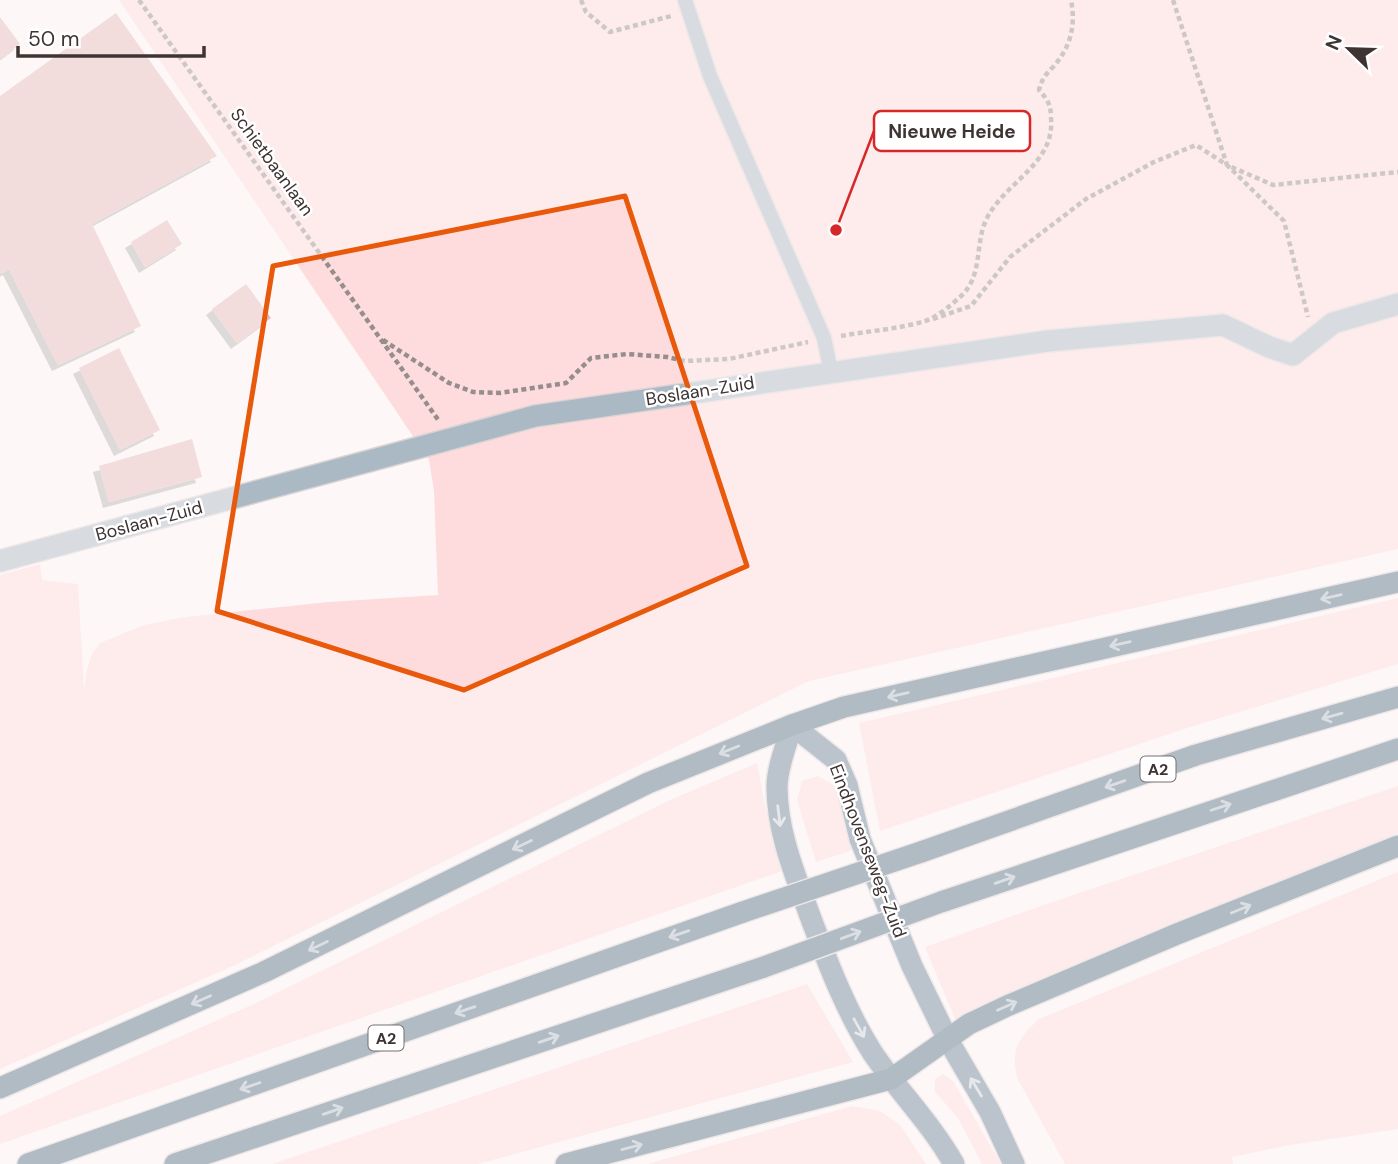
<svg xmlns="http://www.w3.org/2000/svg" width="1398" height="1164" viewBox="0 0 1398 1164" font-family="'DM Sans',sans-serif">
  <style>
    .green { fill: #fedcdd }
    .building { fill: #e4babb; filter: url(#shadow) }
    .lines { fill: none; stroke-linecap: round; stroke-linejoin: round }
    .service-casing { stroke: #dbd4d4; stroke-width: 17 }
    .minor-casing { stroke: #dbd4d4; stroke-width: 24 }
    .primary-casing { stroke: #dbd4d4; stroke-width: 24 }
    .motorway-casing { stroke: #dbd4d4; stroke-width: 24 }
    .path { stroke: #968d8d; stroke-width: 4.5; stroke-dasharray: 5 3.5; stroke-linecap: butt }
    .service { stroke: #abb9c4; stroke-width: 14 }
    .minor { stroke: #abb9c4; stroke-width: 21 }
    .primary { stroke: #6a8497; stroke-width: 21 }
    .motorway { stroke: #527186; stroke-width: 21 }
    .motorway-bridge-casing { stroke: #dbd4d4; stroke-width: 24; stroke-linecap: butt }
    .motorway-bridge { stroke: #527186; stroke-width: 21 }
    .oneway { stroke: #b1bfc9 }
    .oneway2 { stroke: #cbd4db }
    .marked { fill: none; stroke: #e8590c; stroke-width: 5; stroke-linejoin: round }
    .labels { text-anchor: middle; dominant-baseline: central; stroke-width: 5; stroke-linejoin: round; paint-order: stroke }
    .shield { fill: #fff; stroke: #797171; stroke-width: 2 }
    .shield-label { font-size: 16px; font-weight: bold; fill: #3f3434 }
    .street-label { font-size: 18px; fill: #3f3434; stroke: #fff }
    .leader { fill: none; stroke: #d62828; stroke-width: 2.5 }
    .callout-dot { fill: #d62828; stroke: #fff; stroke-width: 2.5 }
    .callout { fill: #fff; stroke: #d62828; stroke-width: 2.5 }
    .callout-label { font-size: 19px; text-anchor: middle; font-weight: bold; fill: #3f3434 }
  </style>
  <defs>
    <filter id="shadow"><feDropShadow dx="-6" dy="6" stdDeviation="0" flood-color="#0004"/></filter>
  </defs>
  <rect width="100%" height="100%" fill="#fdf7f7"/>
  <path class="green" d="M119,0H1398V549L809,681L235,965L0,1069V575L40,564L42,580L78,584L84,690L87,669L92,654L100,643L144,625L185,617L329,602L438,595L434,491L429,460Z
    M1398,598V664L1187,728L880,831L859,723Z
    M757,763L769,826L785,870L0,1144V1116L254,1004L670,800Z
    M818,776L837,787L856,849L816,862L797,800L802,781Z
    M1398,786V833L956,1021L925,947L1038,907Z
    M1398,872V1129L1290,1145L1232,1157L1233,1164H1065L1017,1078C1011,1049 1018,1038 1039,1019Z
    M807,984L853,1062L478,1164H272Z
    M943,1074L953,1081L1001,1164H982L958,1118L935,1092V1079Z
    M852,1106L880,1111L900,1125L926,1164H647Z"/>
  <path class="building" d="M116,13L217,156L92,224L141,326L58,365L9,269L0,274V96Z
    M0,17L20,44L0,59Z
    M167,220L182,244L145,267L131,242Z
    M246,284L271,318L237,343L212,309Z
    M119,348L160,430L120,450L79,368Z
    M192,439L202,477L109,502L99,466Z"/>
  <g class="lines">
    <defs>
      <path id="service" d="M685,0L710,76L824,338L831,372"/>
      <path id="minor" d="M0,561L535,416L1048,341L1223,325L1269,347L1293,355L1333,323L1398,304"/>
      <path id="primary" d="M954,1164C931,1123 898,1091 872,1052C845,1009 828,963 810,916C795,874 777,832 777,787C777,767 787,744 792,725L836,760L847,785L860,839L912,966L948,1040L990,1112L1014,1164"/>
      <path id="motorway" d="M921,852L1196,755L1398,697
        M941,902L1398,749
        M0,1088L264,972L648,783L792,725L844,707L1398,582
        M28,1164L743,912
        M175,1164L764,967
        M566,1164L891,1079L969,1024L1007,1006L1177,934L1398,846"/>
    </defs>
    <use href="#service" class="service-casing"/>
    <use href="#minor" class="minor-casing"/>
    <use href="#primary" class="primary-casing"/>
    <use href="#motorway" class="motorway-casing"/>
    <path class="path" d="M139,0L439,421
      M581,0L586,12L610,32L671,16
      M1173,0L1227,165L1273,185L1398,172
      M933,319L971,306L1010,257L1086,199L1154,162L1196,145L1227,165L1284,221L1308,317
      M841,336C868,331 899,329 925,321C936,318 951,305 960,297C984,276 974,243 987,218C1006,181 1055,164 1051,118C1051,105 1048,100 1039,90C1042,79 1045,75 1053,67C1071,47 1076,25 1071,0
      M383,340L449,383L473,392L500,393L566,383L591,358L627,354L667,357L685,361L729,359L808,342"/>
    <use href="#service" class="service"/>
    <use href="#minor" class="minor"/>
    <use href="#primary" class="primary"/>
    <use href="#motorway" class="motorway"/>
    <defs>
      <path id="motorway-bridge" d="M743,912L921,852
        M764,967L941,902"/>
    </defs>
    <use href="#motorway-bridge" class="motorway-bridge-casing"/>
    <use href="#motorway-bridge" class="motorway-bridge"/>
  </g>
  <defs><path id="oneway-shaft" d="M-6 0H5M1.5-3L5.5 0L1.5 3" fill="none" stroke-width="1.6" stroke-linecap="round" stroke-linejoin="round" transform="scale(1.75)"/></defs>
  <g class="oneway">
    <use href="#oneway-shaft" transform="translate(1331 597) rotate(167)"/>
    <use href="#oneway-shaft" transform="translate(1120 644) rotate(167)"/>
    <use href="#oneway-shaft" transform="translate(898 695) rotate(167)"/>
    <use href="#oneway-shaft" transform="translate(1332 716) rotate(164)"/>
    <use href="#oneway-shaft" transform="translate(729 750) rotate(158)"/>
    <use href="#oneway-shaft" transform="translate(1115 784) rotate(161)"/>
    <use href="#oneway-shaft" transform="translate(1221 807) rotate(-18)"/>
    <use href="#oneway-shaft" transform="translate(522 845) rotate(154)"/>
    <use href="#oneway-shaft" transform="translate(1005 880) rotate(-19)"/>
    <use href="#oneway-shaft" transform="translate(1241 909) rotate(-22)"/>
    <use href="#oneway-shaft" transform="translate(679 934) rotate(161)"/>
    <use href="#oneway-shaft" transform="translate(851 935) rotate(-20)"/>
    <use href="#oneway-shaft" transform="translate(318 946) rotate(154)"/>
    <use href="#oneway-shaft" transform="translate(201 1000) rotate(156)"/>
    <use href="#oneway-shaft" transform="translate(1007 1006) rotate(-24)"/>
    <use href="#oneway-shaft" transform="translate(465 1010) rotate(161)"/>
    <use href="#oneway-shaft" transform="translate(549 1039) rotate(-19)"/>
    <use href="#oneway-shaft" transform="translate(250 1086) rotate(161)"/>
    <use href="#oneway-shaft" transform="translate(333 1111) rotate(-19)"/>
    <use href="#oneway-shaft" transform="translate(632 1147) rotate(-15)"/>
  </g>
  <g class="oneway2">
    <use href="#oneway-shaft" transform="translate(779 816) rotate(83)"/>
    <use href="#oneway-shaft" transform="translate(859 1028) rotate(61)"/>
    <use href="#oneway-shaft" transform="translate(976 1087) rotate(-121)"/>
  </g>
  <path d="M0 0H1398V1164H0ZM625,196L747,566L464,690L217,611L273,266Z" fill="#fdf7f7" fill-opacity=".55" fill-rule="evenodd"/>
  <path class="marked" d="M625,196L747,566L464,690L217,611L273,266Z"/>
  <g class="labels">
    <g class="shield">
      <rect x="1140.5" y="756.5" width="35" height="25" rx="5"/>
      <rect x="368.5" y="1025.5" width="35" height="25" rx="5"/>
    </g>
    <g class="shield-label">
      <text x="1158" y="769">A2</text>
      <text x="386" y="1038">A2</text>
    </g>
    <g class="street-label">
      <text transform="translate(272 162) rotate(54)">Schietbaanlaan</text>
      <text transform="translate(700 391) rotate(-9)">Boslaan-Zuid</text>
      <text transform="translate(149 521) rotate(-15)">Boslaan-Zuid</text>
      <text transform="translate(868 851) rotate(69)">Eindhovenseweg-Zuid</text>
    </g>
  </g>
  <path class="leader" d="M836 230L874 131"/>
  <circle class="callout-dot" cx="836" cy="230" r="7"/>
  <rect class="callout" x="874" y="111" width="156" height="40" rx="7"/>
  <g class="callout-label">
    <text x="952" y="138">Nieuwe Heide</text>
  </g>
  <g transform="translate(1349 49) rotate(293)" stroke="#ffffff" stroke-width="5" paint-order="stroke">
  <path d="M0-5L12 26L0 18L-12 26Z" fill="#3f3434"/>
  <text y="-10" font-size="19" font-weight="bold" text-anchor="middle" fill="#3f3434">N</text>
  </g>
  <path d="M18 46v10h186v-10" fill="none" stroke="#3f3434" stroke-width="3.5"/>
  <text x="28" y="46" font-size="21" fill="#3f3434" stroke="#ffffff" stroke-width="5" paint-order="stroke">50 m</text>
</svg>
